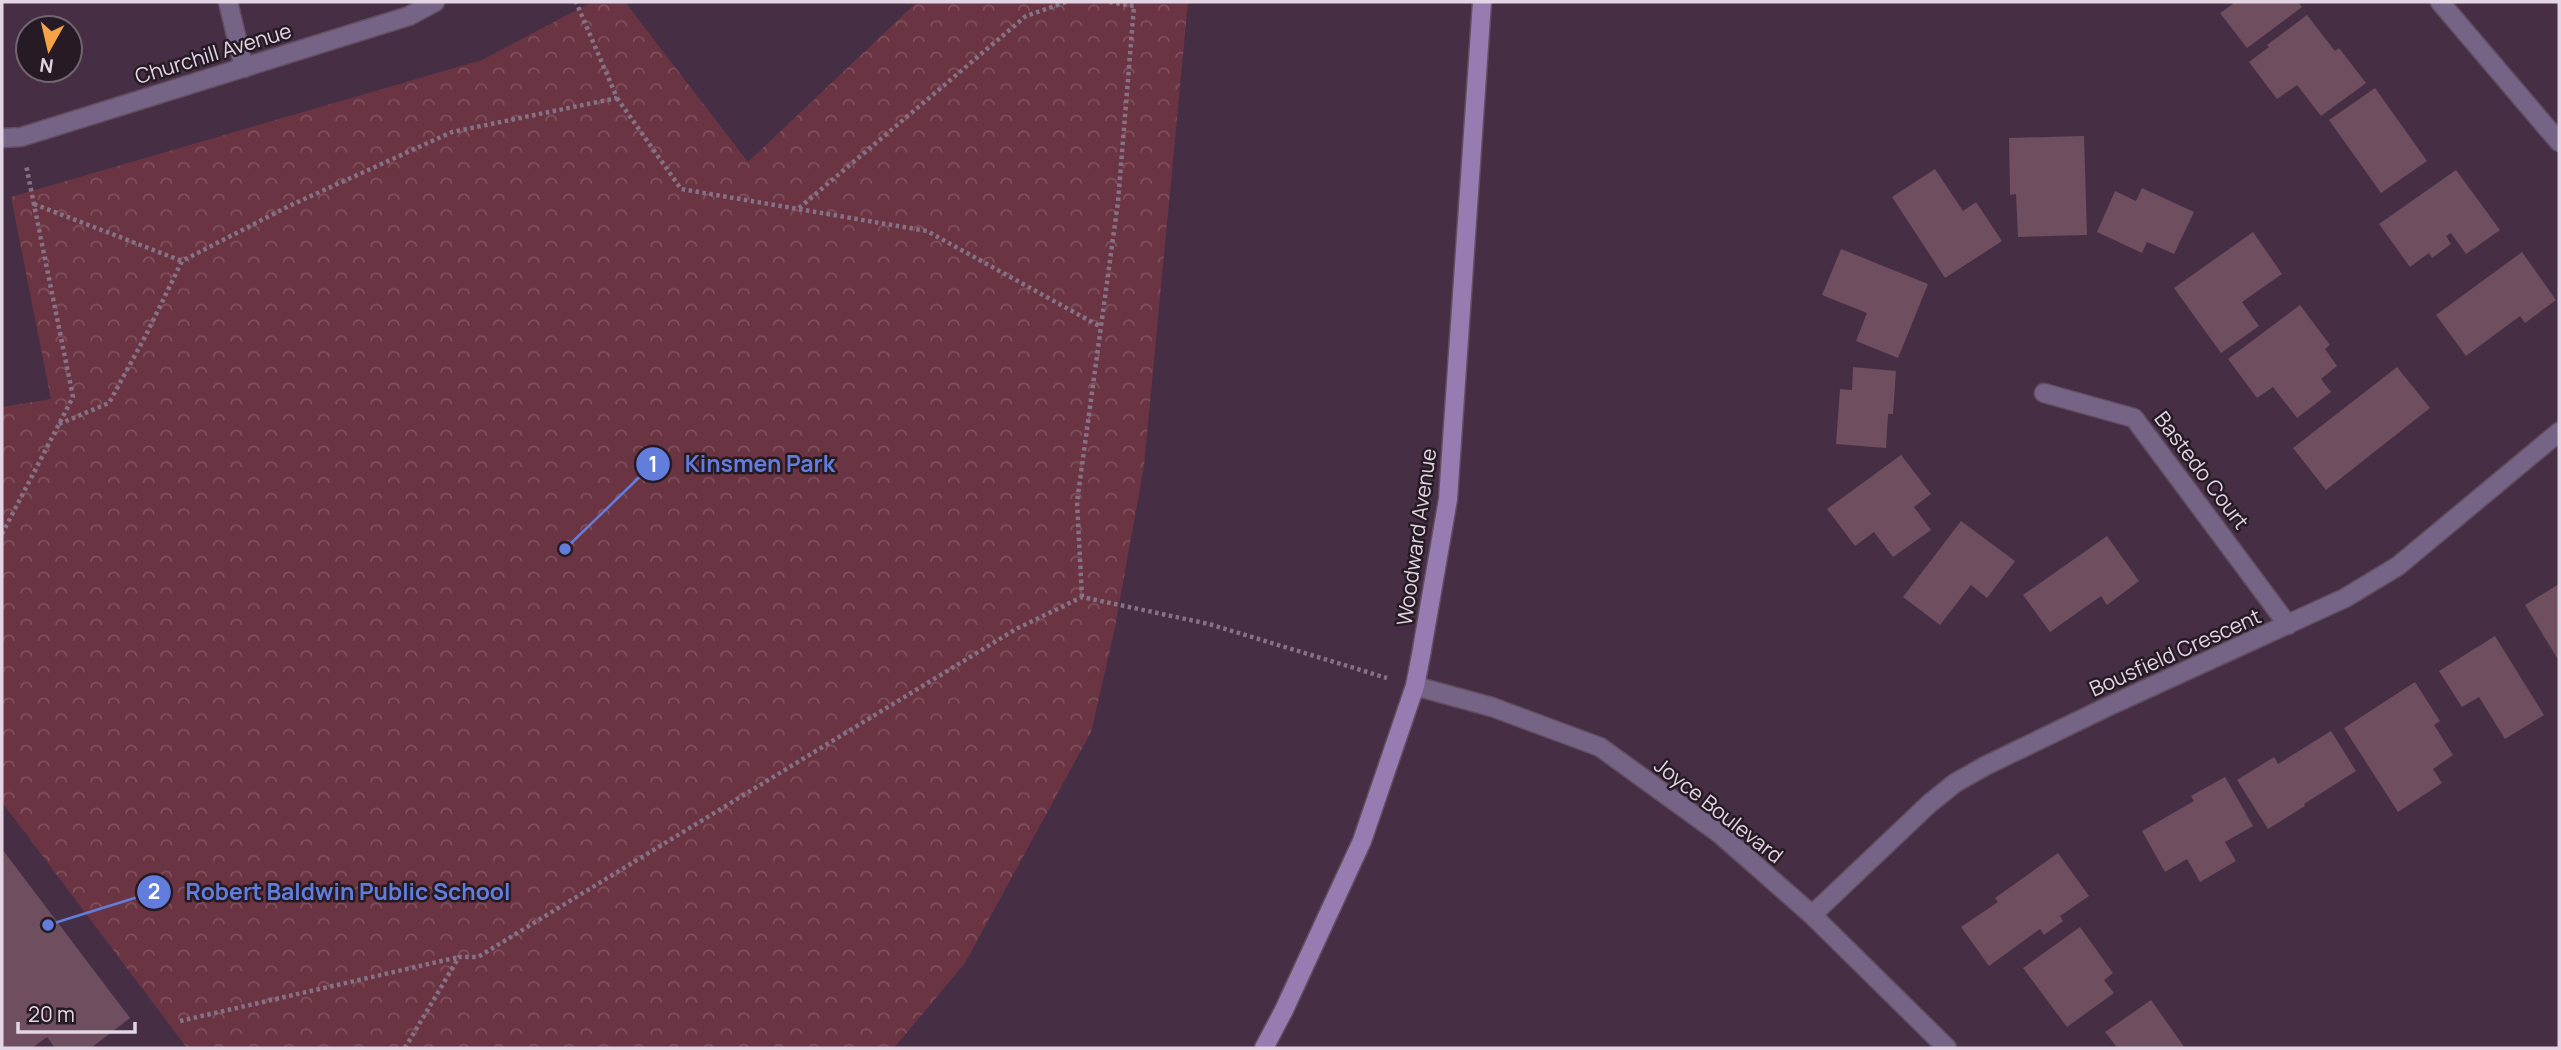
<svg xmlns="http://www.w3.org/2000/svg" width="2561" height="1050" viewBox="0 0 2561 1050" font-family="Manrope,sans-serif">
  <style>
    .forest { fill: url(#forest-crowns) }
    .building { fill: #6e4e5f }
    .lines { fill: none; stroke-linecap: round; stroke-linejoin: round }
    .street-casing { stroke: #624d61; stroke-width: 21 }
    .secondary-casing { stroke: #624d61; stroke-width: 21 }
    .path { stroke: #867285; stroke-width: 4.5; stroke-dasharray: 3.5 3.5; stroke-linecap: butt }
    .street { stroke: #756486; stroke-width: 18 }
    .secondary { stroke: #977cb1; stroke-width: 18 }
    .labels { text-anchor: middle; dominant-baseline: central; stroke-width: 5; stroke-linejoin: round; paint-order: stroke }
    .street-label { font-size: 21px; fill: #e3d5e3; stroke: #261b25 }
    .leader { fill: none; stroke: #627ddc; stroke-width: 2.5 }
    .callout-dot { fill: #627ddc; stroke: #261b25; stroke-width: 2.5 }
    .mark-label { font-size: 21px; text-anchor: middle; font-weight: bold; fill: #fff }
    .callout-label { font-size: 23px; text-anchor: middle; font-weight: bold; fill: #627ddc; stroke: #261b25; stroke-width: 5; stroke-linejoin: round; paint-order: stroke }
  </style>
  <defs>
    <pattern id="forest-crowns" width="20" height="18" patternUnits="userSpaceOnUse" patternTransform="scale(1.75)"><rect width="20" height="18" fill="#6b3442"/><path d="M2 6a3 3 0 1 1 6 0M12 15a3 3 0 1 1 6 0" fill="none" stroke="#80505d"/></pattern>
  </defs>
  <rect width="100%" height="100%" fill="#462f45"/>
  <path class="forest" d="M592,2H625L748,162L917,2H1188L1144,466L1114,632L1091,732L965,963L894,1048H187L2,802V407L51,399L11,197L482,60Z"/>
  <path class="building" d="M2231,2H2298L2302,7L2247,48L2220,13L2233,4Z
    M2307,15L2335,51L2339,48L2366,83L2321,116L2297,85L2277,99L2249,62L2269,47L2267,45Z
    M2375,88L2427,161L2381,193L2329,120Z
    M2084,136L2087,235L2018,237L2016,194L2010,195L2009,138Z
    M1935,169L1963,211L1976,202L2002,241L1945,278L1892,197Z
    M2456,170L2500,230L2466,254L2451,233L2446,236L2451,244L2432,258L2429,253L2410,267L2379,224Z
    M2142,188L2194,212L2174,254L2147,242L2142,253L2097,232L2115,191L2136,201Z
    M2253,232L2282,274L2242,302L2259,326L2221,353L2174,288Z
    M1841,249L1928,284L1898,358L1856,341L1867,313L1822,295Z
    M2522,252L2556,300L2525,323L2520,316L2466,356L2436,315Z
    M2300,305L2330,345L2325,349L2337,366L2321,379L2331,392L2297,418L2273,387L2257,398L2228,359Z
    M1853,367L1896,371L1893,414H1888L1886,448L1836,444L1840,389L1852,390Z
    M2397,367L2430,408L2326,490L2293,448Z
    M1901,455L1931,494L1914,507L1931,530L1893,557L1874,532L1855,546L1827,509Z
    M1961,521L2015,561L1987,598L1971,585L1940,625L1903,597Z
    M2107,536L2139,581L2107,605L2101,596L2050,632L2023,595Z
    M2559,584V661L2525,605Z
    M2495,636L2544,715L2505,739L2479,697L2462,707L2439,671Z
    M2415,682L2440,721L2434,725L2453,755L2433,769L2442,783L2398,812L2344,728Z
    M2331,731L2356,771L2304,804L2305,806L2268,829L2237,780L2274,757L2278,764Z
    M2225,777L2253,826L2225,842L2236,861L2200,882L2187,859L2165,872L2142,831L2194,801L2191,796Z
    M2,849L130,1018L91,1048H55L47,1037L32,1048H2Z
    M2058,853L2089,896L2060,916L2063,921L2044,935L2040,929L1989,966L1961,927L1998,902L1995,898Z
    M2080,927L2113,973L2104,980L2114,993L2067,1027L2023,968Z
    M2151,1000L2185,1048H2113L2116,1046L2105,1032Z"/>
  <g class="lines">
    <defs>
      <path id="street" d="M228,2L244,68
        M2440,2L2559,142
        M2,138L21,137L409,16L435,2
        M2044,393L2134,418L2288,625
        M1415,686L1492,707L1600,747L1720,834L1812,915L1947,1048
        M1812,915L1929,804L1955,783L1985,766L2109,706L2345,598L2398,566L2559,432"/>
      <path id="secondary" d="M1264,1048L1284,1010L1362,841L1415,686L1421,655L1448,499L1482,2"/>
    </defs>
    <use href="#street" class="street-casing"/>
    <use href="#secondary" class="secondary-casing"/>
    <path class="path" d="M617,98L681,189L927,231L1101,327
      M34,204L182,261
      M799,208L1026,16L1066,2
      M59,424L109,403L146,335L182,261L289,206L452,132L617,98L576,2
      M2,534L73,397L26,165
      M1082,597L1077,502L1118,202L1134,6L1109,2
      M180,1021L459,957
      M405,1048L459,957H478L1016,629L1082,597L1209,624L1387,678"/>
    <use href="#street" class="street"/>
    <use href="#secondary" class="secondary"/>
  </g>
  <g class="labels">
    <g class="street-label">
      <text transform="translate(213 53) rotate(-17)">Churchill Avenue</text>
      <text transform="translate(2202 470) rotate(53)">Bastedo Court</text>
      <text transform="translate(1416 537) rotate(-82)">Woodward Avenue</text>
      <text transform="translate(2175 652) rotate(-24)">Bousfield Crescent</text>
      <text transform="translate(1719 810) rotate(38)">Joyce Boulevard</text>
    </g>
  </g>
  <path class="leader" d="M565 549L653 464M48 925L154 892"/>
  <g class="callout-dot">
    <circle cx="565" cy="549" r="7"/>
    <circle cx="48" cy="925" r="7"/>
    <circle cx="653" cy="464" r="18"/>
    <circle cx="154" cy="892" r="18"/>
  </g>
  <g class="mark-label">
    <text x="653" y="472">1</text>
    <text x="154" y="899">2</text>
  </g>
  <g class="callout-label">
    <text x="760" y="472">Kinsmen Park</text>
    <text x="348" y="900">Robert Baldwin Public School</text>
  </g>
  <rect width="2561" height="1050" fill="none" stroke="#e3d5e3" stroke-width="7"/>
  <g transform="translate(49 49) rotate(188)"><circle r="33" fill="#261b25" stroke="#726571" stroke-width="2"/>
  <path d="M0-5L12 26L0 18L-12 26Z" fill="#f6a247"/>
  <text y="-10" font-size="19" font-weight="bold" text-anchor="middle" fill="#e3d5e3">N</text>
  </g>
  <path d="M18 1022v10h117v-10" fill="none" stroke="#e3d5e3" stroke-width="3.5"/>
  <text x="28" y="1022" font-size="21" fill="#e3d5e3" stroke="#261b25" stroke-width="5" paint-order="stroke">20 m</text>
</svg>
